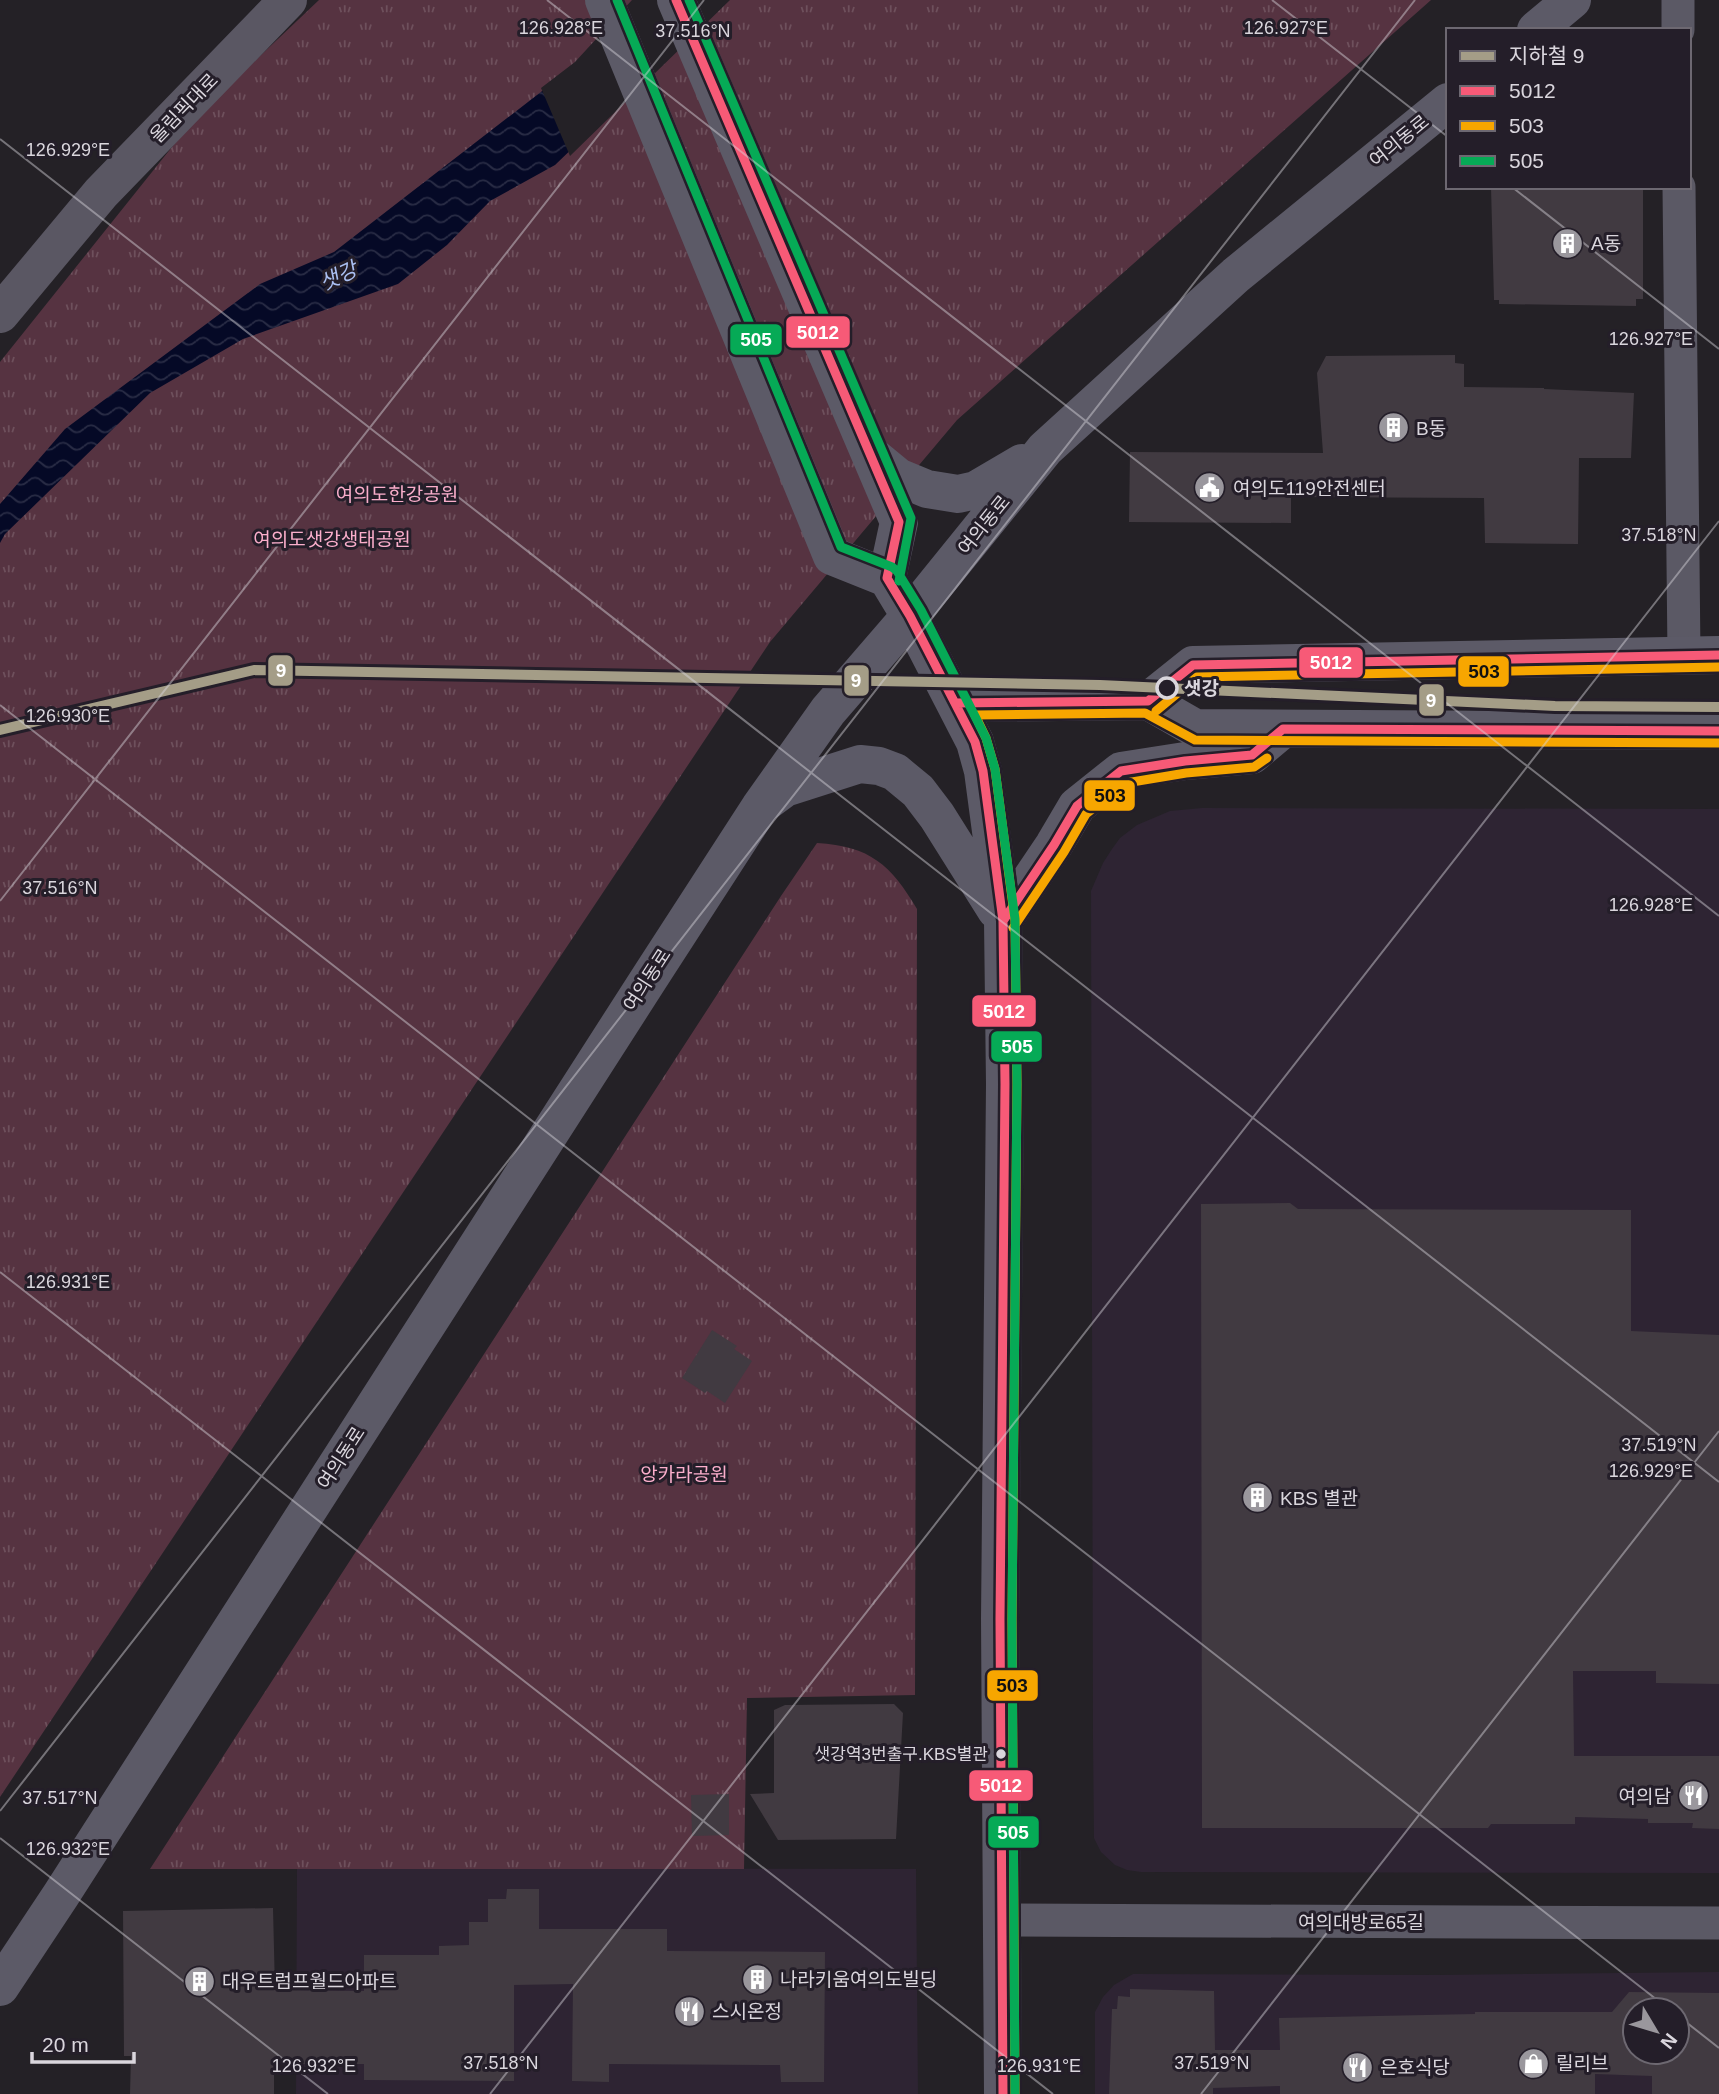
<svg xmlns="http://www.w3.org/2000/svg" width="1719" height="2094" viewBox="0 0 1719 2094" font-family="Arial,'Noto Sans KR',sans-serif">
  <style>
    .built { fill: #2e2433; fill-rule: evenodd }
    .park { fill: url(#park-tufts) }
    .water { fill: url(#water-waves) }
    .pier { fill: #242126 }
    .building { fill: #413a41; fill-rule: evenodd }
    .lines { fill: none; stroke-linecap: round; stroke-linejoin: round }
    .minor { stroke: #5b5965; stroke-width: 33 }
    .major { stroke: #5c5a67; stroke-width: 38 }
    .highway { stroke: #5a5763; stroke-width: 38 }
    .bus-1-casing { stroke: #241e29; stroke-width: 14 }
    .bus-2-casing { stroke: #241e29; stroke-width: 14 }
    .bus-3-casing { stroke: #241e29; stroke-width: 14 }
    .bus-1 { stroke: #f75a77; stroke-width: 9 }
    .bus-2 { stroke: #f7a600; stroke-width: 9 }
    .bus-3 { stroke: #06aa56; stroke-width: 9 }
    .metro-1-casing { stroke: #241e29; stroke-width: 16 }
    .metro-1 { stroke: #a49d87; stroke-width: 10 }
    .ticks { fill: none; stroke: #dad6dd; stroke-width: 2; stroke-opacity: 0.45 }
    .stop-dot { fill: #241e29; stroke: #dad6dd; stroke-width: 3.5 }
    .bus-dot { fill: #dad6dd; stroke: #241e29; stroke-width: 2.5 }
    .labels { text-anchor: middle; dominant-baseline: central; stroke-width: 6; stroke-linejoin: round; paint-order: stroke }
    .bus-label { font-size: 17px; fill: #dad6dd; stroke: #241e29; text-anchor: end }
    .street-label { font-size: 19px; fill: #dad6dd; stroke: #241e29 }
    .poi-label { font-size: 19px; fill: #dad6dd; stroke: #241e29; text-anchor: start }
    .park-label { font-size: 19px; fill: #faaecb; stroke: #241e29 }
    .stop-label { font-size: 19px; font-weight: bold; fill: #dad6dd; stroke: #241e29; text-anchor: start }
    .water-label { font-size: 21px; font-style: italic; fill: #abc0f3; stroke: #241e29 }
    .ticks-label { font-size: 18px; text-anchor: middle; fill: #dad6dd; stroke: #241e29; stroke-width: 6; stroke-linejoin: round; paint-order: stroke }
    .line-badge { stroke: #241e29; stroke-width: 2.5 }
    .badge-label { font-size: 19px; text-anchor: middle; font-weight: bold; fill: #fff }
    .pale-badge-label { font-size: 19px; text-anchor: middle; font-weight: bold; fill: #111 }
  </style>
  <defs>
    <pattern id="park-tufts" width="24" height="20" patternUnits="userSpaceOnUse" patternTransform="scale(1.75)"><rect width="24" height="20" fill="#563341"/><path d="M3 7l-1-3M5 7V3M7 7l1-3M15 17l-1-3M17 17v-4M19 17l1-3" fill="none" stroke="#6e505c"/></pattern>
    <pattern id="water-waves" width="16" height="10" patternUnits="userSpaceOnUse" patternTransform="scale(1.75)"><rect width="16" height="10" fill="#050926"/><path d="M0 5q4-4 8 0t8 0" fill="none" stroke="#292c45"/></pattern>
  </defs>
  <rect width="100%" height="100%" fill="#242126"/>
  <path class="built" d="M1202,808L1719,809V1873L1141,1872L1127,1870L1115,1865L1101,1852L1094,1838L1093,1739L1091,891L1103,863L1112,849L1120,838L1137,825L1170,811Z
    M297,1868L916,1869L918,2094H296Z
    M1719,1972V2094H1095V2012L1103,1997L1114,1985L1133,1974L1438,1975ZM1635,2010H1677V2052H1635Z"/>
  <path class="park" d="M319,0H1431L957,420L770,642L0,1797V362L196,117Z
    M817,843C870,846 891,865 917,909L915,1695L747,1698L744,1869H150L781,896Z"/>
  <path class="water" d="M727,0L555,165L490,201L447,245L398,284L243,339L150,393L5,534L0,543V504L65,429L260,284L334,252L577,64Z"/>
  <path class="pier" d="M632,0H730L570,156L541,88L575,62Z"/>
  <path class="building" d="M1491,187H1643V299H1636V306L1499,304V300H1494Z
    M1455,355V363L1464,364V387L1544,388V389L1634,393L1631,458H1579L1578,544L1485,543L1484,498L1291,497V523L1129,522L1130,452L1323,453L1317,373L1326,356Z
    M1290,1203L1298,1209L1631,1210V1331L1719,1335V1684L1656,1683V1671H1573L1574,1756H1719V1829L1692,1828L1693,1823H1648V1819L1575,1817V1824H1491L1488,1828H1202L1201,1204Z
    M712,1330L737,1346L734,1349L752,1361L725,1403L707,1391L705,1393L682,1378Z
    M894,1704L903,1713L896,1839L778,1840L750,1794L774,1793V1710L785,1705Z
    M729,1794V1835L692,1836L691,1795Z
    M507,1889H539V1929H667V1951L825,1952L824,2082H781L780,2065L609,2064V2082L572,2081L573,1984L514,1985V2081L364,2080V2064H274V2094H130L131,2056H124L123,1911L273,1908L275,1990L364,1991V1955H439V1946L469,1945V1922H488V1899H506Z
    M1130,1989L1214,1991L1215,2050H1280L1279,2018L1475,2014V2012H1612L1629,1992L1719,1993V2094H1652V2076L1595,2074V2094H1280V2086L1213,2088V2094H1109L1112,2009H1117L1118,1996L1130,1997ZM1635,2010H1677V2052H1635Z"/>
  <g class="lines">
    <path class="minor" d="M1678,0V30
      M1679,187L1684,655
      M1002,1920L1719,1923"/>
    <path class="major" d="M604,0L832,556L887,578L910,616L975,742L983,771L1003,921L1005,1084L1000,1619L1003,2094
      M676,0L899,522L887,578
      M1536,30L1572,0
      M870,454L898,477L927,489L958,494L976,490L1022,463
      M1148,701L1193,665L1719,655
      M956,703L1148,701L1195,728L1719,731
      M766,802L785,788L860,764L879,766L895,772L918,791L937,816L996,910
      M1003,921L1054,845L1077,806L1121,771L1185,761L1252,755L1283,729
      M0,1987L61,1895L650,977L760,807L828,711L910,616L1045,449L1236,275L1448,102"/>
    <path class="highway" d="M0,314L101,193L288,0"/>
    <defs>
      <path id="bus-1" d="M676,0L899,522L887,578L910,616L975,742L983,771L1003,921L1005,1084L1000,1619L1003,2094
        M956,703L1148,701L1193,665L1719,655
        M1003,921L1054,845L1077,806L1121,771L1185,761L1252,755L1283,729L1719,731"/>
      <path id="bus-2" d="M1156,711L1197,677L1719,667
        M1013,928L1064,852L1086,814L1126,783L1186,773L1254,767L1267,758
        M1015,2094L1012,1619L1017,1084L1015,921L995,769L986,738L975,715L1145,713L1195,740L1719,743"/>
      <path id="bus-3" d="M617,0L841,547L892,567L897,571L921,610L986,738L995,769L1015,919L1017,1084L1012,1619L1015,2094
        M689,0L911,518L899,581"/>
    </defs>
    <use href="#bus-1" class="bus-1-casing"/>
    <use href="#bus-2" class="bus-2-casing"/>
    <use href="#bus-3" class="bus-3-casing"/>
    <use href="#bus-1" class="bus-1"/>
    <use href="#bus-2" class="bus-2"/>
    <use href="#bus-3" class="bus-3"/>
    <defs>
      <path id="metro-1" d="M0,730L254,670L1100,685L1555,706L1719,707"/>
    </defs>
    <use href="#metro-1" class="metro-1-casing"/>
    <use href="#metro-1" class="metro-1"/>
  </g>
  <path class="ticks" d="M547,0L1719,916M1272,0L1448,137M0,139L1719,1482M1512,187L1719,349M0,705L1670,2010M0,901L704,0M0,1272L1053,2094M0,1811L1415,0M0,1838L328,2094M1677,2015L1719,2048M490,2094L1719,521M1201,2094L1719,1431"/>
  <defs>
    <symbol id="building-disc" viewBox="-11 -11 22 22"><circle r="9.5" fill="#9a979d" stroke="#241e29"/><path d="M-4-6H4V6H1V3H-1V6H-4ZM-2.5-4.3h1.7v1.8h-1.7ZM.8-4.3h1.7v1.8H.8ZM-2.5-1h1.7V.8h-1.7ZM.8-1h1.7V.8H.8Z" fill="#fff"/></symbol>
    <symbol id="civic-disc" viewBox="-11 -11 22 22"><circle r="9.5" fill="#9a979d" stroke="#241e29"/><path d="M-.6-6.5H3V-4.5H.6V-3L4-1V1h2V6H-6V1h2V-1L-.6-3ZM-1.2 2.5V6h2.4V2.5Z" fill="#fff"/></symbol>
    <symbol id="restaurant-disc" viewBox="-11 -11 22 22"><circle r="9.5" fill="#9a979d" stroke="#241e29"/><path d="M-5-6h1v4h1v-4h1v4h1v-4h1v5L-1.5 .5V6h-2V.5L-5-1ZM5-6V6H3V1.5H1.5Q1.5-4 5-6Z" fill="#fff"/></symbol>
    <symbol id="shop-disc" viewBox="-11 -11 22 22"><circle r="9.5" fill="#9a979d" stroke="#241e29"/><path d="M-5-2.5h2.3a2.7 3.5 0 0 1 5.4 0H5L5.5 6h-11ZM-1.5-2.5h3a1.5 2.3 0 0 0-3 0Z" fill="#fff"/></symbol>
  </defs>
  <g fill-rule="evenodd">
    <use href="#building-disc" x="1550" y="226" width="35" height="35"/>
    <use href="#building-disc" x="1376" y="410" width="35" height="35"/>
    <use href="#civic-disc" x="1192" y="470" width="35" height="35"/>
    <use href="#building-disc" x="1240" y="1480" width="35" height="35"/>
    <use href="#restaurant-disc" x="1676" y="1778" width="35" height="35"/>
    <use href="#building-disc" x="740" y="1962" width="35" height="35"/>
    <use href="#building-disc" x="182" y="1964" width="35" height="35"/>
    <use href="#restaurant-disc" x="672" y="1994" width="35" height="35"/>
    <use href="#shop-disc" x="1516" y="2046" width="35" height="35"/>
    <use href="#restaurant-disc" x="1340" y="2050" width="35" height="35"/>
  </g>
  <circle class="stop-dot" cx="1167" cy="688" r="10"/>
  <circle class="bus-dot" cx="1001" cy="1754" r="6"/>
  <g class="labels">
    <g class="bus-label">
      <text x="988" y="1754">샛강역3번출구.KBS별관</text>
    </g>
    <g class="street-label">
      <text transform="translate(184 108) rotate(-46)">올림픽대로</text>
      <text transform="translate(1399 141) rotate(-39)">여의동로</text>
      <text transform="translate(984 525) rotate(-51)">여의동로</text>
      <text transform="translate(647 980) rotate(-57)">여의동로</text>
      <text transform="translate(341 1458) rotate(-57)">여의동로</text>
      <text x="1361" y="1922">여의대방로65길</text>
    </g>
    <g class="poi-label">
      <text x="1591" y="243">A동</text>
      <text x="1416" y="428">B동</text>
      <text x="1233" y="488">여의도119안전센터</text>
      <text x="1280" y="1498">KBS 별관</text>
      <text x="1671" y="1796" text-anchor="end">여의담</text>
      <text x="780" y="1979">나라키움여의도빌딩</text>
      <text x="222" y="1981">대우트럼프월드아파트</text>
      <text x="712" y="2011">스시온정</text>
      <text x="1556" y="2063">릴리브</text>
      <text x="1380" y="2067">은호식당</text>
    </g>
    <g class="park-label">
      <text x="397" y="494">여의도한강공원</text>
      <text x="332" y="539">여의도샛강생태공원</text>
      <text x="684" y="1474">앙카라공원</text>
    </g>
    <g class="stop-label">
      <text x="1184" y="688">샛강</text>
    </g>
    <g class="water-label">
      <text transform="translate(338 276) rotate(-25)">샛강</text>
    </g>
  </g>
  <g class="ticks-label">
    <text x="561" y="34">126.928°E</text>
    <text x="1286" y="34">126.927°E</text>
    <text x="693" y="37">37.516°N</text>
    <text x="68" y="156">126.929°E</text>
    <text x="1651" y="345">126.927°E</text>
    <text x="1659" y="541">37.518°N</text>
    <text x="68" y="722">126.930°E</text>
    <text x="60" y="894">37.516°N</text>
    <text x="1651" y="911">126.928°E</text>
    <text x="68" y="1288">126.931°E</text>
    <text x="1659" y="1451">37.519°N</text>
    <text x="1651" y="1477">126.929°E</text>
    <text x="60" y="1804">37.517°N</text>
    <text x="68" y="1855">126.932°E</text>
    <text x="501" y="2069">37.518°N</text>
    <text x="1212" y="2069">37.519°N</text>
    <text x="314" y="2072">126.932°E</text>
    <text x="1039" y="2072">126.931°E</text>
  </g>
  <g class="line-badge">
    <rect x="785" y="315" width="66" height="34" rx="7" fill="#f75a77"/>
    <rect x="729" y="323" width="54" height="33" rx="7" fill="#06aa56"/>
    <rect x="1298" y="646" width="66" height="33" rx="7" fill="#f75a77"/>
    <rect x="267" y="654" width="27" height="33" rx="7" fill="#a49d87"/>
    <rect x="1457" y="655" width="53" height="33" rx="7" fill="#f7a600"/>
    <rect x="843" y="664" width="27" height="33" rx="7" fill="#a49d87"/>
    <rect x="1418" y="683" width="27" height="34" rx="7" fill="#a49d87"/>
    <rect x="1083" y="779" width="53" height="33" rx="7" fill="#f7a600"/>
    <rect x="971" y="994" width="66" height="34" rx="7" fill="#f75a77"/>
    <rect x="990" y="1030" width="53" height="33" rx="7" fill="#06aa56"/>
    <rect x="986" y="1669" width="53" height="33" rx="7" fill="#f7a600"/>
    <rect x="968" y="1769" width="66" height="33" rx="7" fill="#f75a77"/>
    <rect x="987" y="1815" width="53" height="34" rx="7" fill="#06aa56"/>
  </g>
  <g class="badge-label">
    <text x="818" y="339">5012</text>
    <text x="756" y="346">505</text>
    <text x="1331" y="669">5012</text>
    <text x="281" y="677">9</text>
    <text x="856" y="687">9</text>
    <text x="1431" y="707">9</text>
    <text x="1004" y="1018">5012</text>
    <text x="1017" y="1053">505</text>
    <text x="1001" y="1792">5012</text>
    <text x="1013" y="1839">505</text>
  </g>
  <g class="pale-badge-label">
    <text x="1484" y="678">503</text>
    <text x="1110" y="802">503</text>
    <text x="1012" y="1692">503</text>
  </g>
  <rect x="1446" y="28" width="245" height="161" fill="#241e29" stroke="#6d6871" stroke-width="2"/>
  <rect x="1460" y="51" width="35" height="10" fill="#a49d87" stroke="#6d6871" stroke-width="2"/>
  <text x="1509" y="63" font-size="21" fill="#dad6dd">지하철 9</text>
  <rect x="1460" y="86" width="35" height="10" fill="#f75a77" stroke="#6d6871" stroke-width="2"/>
  <text x="1509" y="98" font-size="21" fill="#dad6dd">5012</text>
  <rect x="1460" y="121" width="35" height="10" fill="#f7a600" stroke="#6d6871" stroke-width="2"/>
  <text x="1509" y="133" font-size="21" fill="#dad6dd">503</text>
  <rect x="1460" y="156" width="35" height="10" fill="#06aa56" stroke="#6d6871" stroke-width="2"/>
  <text x="1509" y="168" font-size="21" fill="#dad6dd">505</text>
  <g transform="translate(1656 2031) rotate(128)"><circle r="33" fill="#241e29" stroke="#6d6871" stroke-width="2"/>
  <path d="M0-5L12 26L0 18L-12 26Z" fill="#9a979d"/>
  <text y="-10" font-size="19" font-weight="bold" text-anchor="middle" fill="#dad6dd">N</text>
  </g>
  <path d="M32 2052v10h102v-10" fill="none" stroke="#dad6dd" stroke-width="3.5"/>
  <text x="42" y="2052" font-size="21" fill="#dad6dd" stroke="#241e29" stroke-width="5" paint-order="stroke">20 m</text>
</svg>
